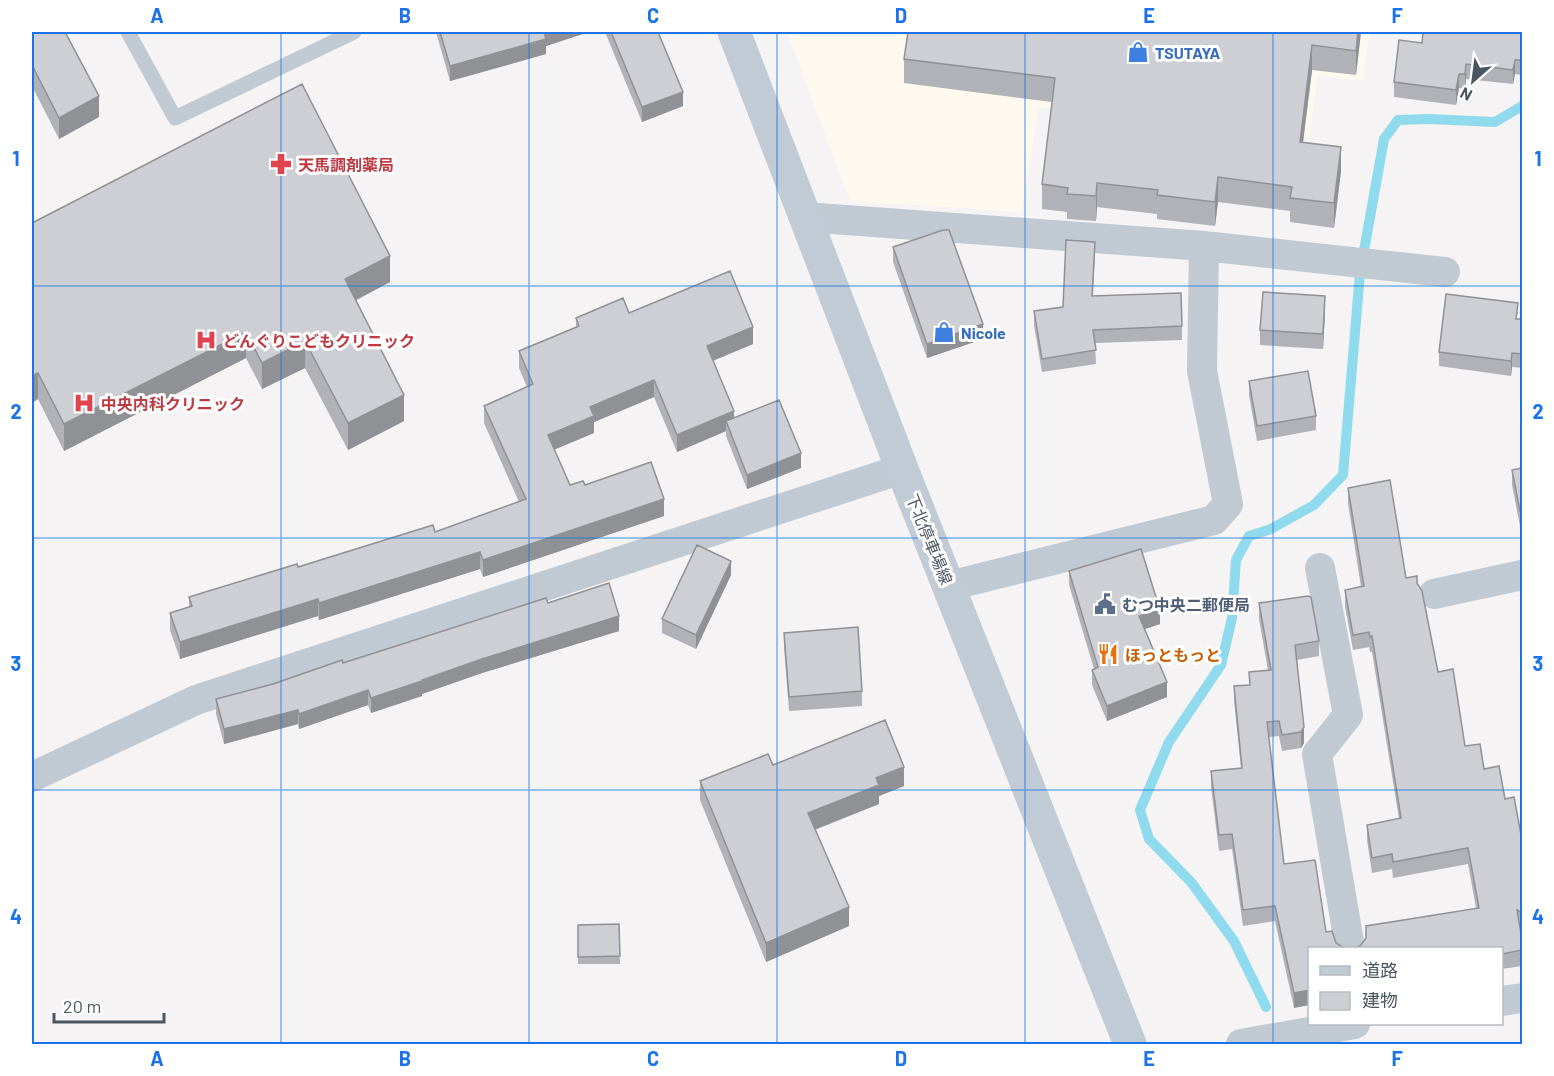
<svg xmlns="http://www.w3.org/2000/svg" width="1554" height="1076" viewBox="0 0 1554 1076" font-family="Barlow,'Noto Sans JP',sans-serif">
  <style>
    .commercial { fill: #fdf9ef }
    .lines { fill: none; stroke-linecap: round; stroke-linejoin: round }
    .stream { stroke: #90daee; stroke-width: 10 }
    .lane { stroke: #c1cad2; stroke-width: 15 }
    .street { stroke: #c1cad2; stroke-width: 30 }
    .secondary { stroke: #c1cbd6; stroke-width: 33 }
    .wall { fill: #b0b2b7 }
    .shaded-wall { fill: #909195 }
    .building { fill: #cdcfd5; stroke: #909195; stroke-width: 1.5 }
    .grid { fill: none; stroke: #1a73e8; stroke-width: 1.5; stroke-opacity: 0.55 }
    .labels { text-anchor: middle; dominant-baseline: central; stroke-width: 6; stroke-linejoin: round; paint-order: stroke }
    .shop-label { font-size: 16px; font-weight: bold; fill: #366cbe; stroke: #fff; text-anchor: start }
    .health-label { font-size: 16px; font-weight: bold; fill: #be3a42; stroke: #fff; text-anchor: start }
    .street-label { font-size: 16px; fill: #4a5661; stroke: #fff }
    .service-label { font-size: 16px; font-weight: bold; fill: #4e5e75; stroke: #fff; text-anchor: start }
    .food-label { font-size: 16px; font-weight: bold; fill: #c56008; stroke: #fff; text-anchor: start }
    .neatline { fill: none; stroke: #1a73e8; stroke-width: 2 }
    .grid-label { font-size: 20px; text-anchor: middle; font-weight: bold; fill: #1a73e8 }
  </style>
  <rect width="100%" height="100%" fill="#f5f3f3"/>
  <path class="commercial" d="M787,32H1370L1363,81L1318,76L1309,137L1039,107L1022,212L850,201Z"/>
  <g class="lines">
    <path class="stream" d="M1266,1007L1234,941L1191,882L1149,839L1140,810L1169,742L1221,665L1232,618L1236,560L1249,536L1271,529L1314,505L1343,475L1360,273L1384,139L1398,120L1429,119L1495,122L1522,106"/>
    <path class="lane" d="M128,32L175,118L354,32"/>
    <path class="street" d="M804,217L1204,246L1445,272
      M1320,568L1348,715L1317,754L1350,948
      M949,586L1214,520L1228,504L1202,371L1204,246
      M1434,594L1522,575
      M32,777L196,700L902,469
      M1502,1001L1522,998
      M1241,1044L1355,1024"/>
    <path class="secondary" d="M734,32L902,469L1130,1044"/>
  </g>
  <path class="wall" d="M32,32L99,117L59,139L32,86Z
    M436,32H589L546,46V54L450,81Z
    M605,32H658L683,106L642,122Z
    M908,32H1361L1356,75L1312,70L1303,142L1341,171L1334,228L1290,222V211L1218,202L1215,226L1157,219V214L1097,207L1096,221L1067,219V212L1042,209V184L1052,102L904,83V59Z
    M1522,32V75L1515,74L1513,84L1466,79L1465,89L1459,88L1456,105L1394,97V82L1422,43Z
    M32,223L390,282L356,300L404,421L348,450L305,368L262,389L246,358L64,451L38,399Z
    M893,247L983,339L927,358L893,262Z
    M1095,255L1093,296L1182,326V340L1095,343L1096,364L1042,372L1034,325V311L1063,307Z
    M1325,311L1323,349L1260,345V330Z
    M629,313L753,344L713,361L734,418L801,468L747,489L726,436V431L677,452L654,397L594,422V433L554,450L570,485H585L664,516L483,577L480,569L319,620L318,616L180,659L170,630V613L189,607V597L298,567L435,532L519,502L484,423V406L527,387L519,368V351L576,328V318Z
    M1518,319H1522V368L1512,367L1511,376L1439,366V352Z
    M1249,381L1316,416V430L1257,441L1249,395Z
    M1522,468V526H1520L1512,485V470Z
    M1348,488L1406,578L1417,583L1438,672L1465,746L1484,769L1505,799L1522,840V928L1520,927L1522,940V966L1502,969V948L1476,908L1468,864L1393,878L1392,869L1372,873L1367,840V825L1399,819L1372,652H1370L1369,647L1353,650L1345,606V590L1361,587L1348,503Z
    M1069,571L1160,624L1144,629L1167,697L1107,721L1092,685V670L1094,669L1069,585Z
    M731,575L696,649L662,633V619Z
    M548,603L619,631L482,673L422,694V696L371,713L368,705L299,729L298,724L224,744L216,714V699L273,684Z
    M1259,603L1319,641V656L1297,660L1304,743L1301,748L1282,751L1279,736L1269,737L1284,864L1315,860L1294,1008L1275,921L1243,926L1232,849L1219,851L1211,787V771L1241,768L1234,701V686L1249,685V672L1268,670L1259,619Z
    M784,633L862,691V706L789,711L784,647Z
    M773,765L904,786L879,796V804L815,830L849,926L766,962L700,800V781Z
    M619,924L620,964H578V925Z"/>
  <path class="shaded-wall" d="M544,32H589L546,46V54L450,81V66Z
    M1358,32H1361L1356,75V51Z
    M1312,45V70L1300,166V142Z
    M1515,60V74L1513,84V70Z
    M1466,64V79L1465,89V74Z
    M1459,74V88L1456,105V90Z
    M683,92V106L642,122V107Z
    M99,96V117L59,139V118Z
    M1341,147V171L1334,228V203Z
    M1218,177V202L1215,226V202Z
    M1097,183V207L1096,221V196Z
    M390,256V282L345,306V279Z
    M1325,296V311L1323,349V334Z
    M983,324V339L927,358V344Z
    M753,327V344L707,363V346Z
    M246,332V358L64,451V424Z
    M305,341V368L262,389V363Z
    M1512,353V367L1511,376V361Z
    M38,373V399L32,403V376Z
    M654,380V397L594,422V433L548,452V435L590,407Z
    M404,395V421L348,450V423Z
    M734,411V428L726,421V431L677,452V435Z
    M801,453V468L747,489V475Z
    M664,499V516L483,577V560Z
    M480,552V569L319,620V603Z
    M731,561V575L696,649V635Z
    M318,599V616L180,659V642Z
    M1160,610V624L1139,631V616Z
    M619,616V631L482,673L422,694V696L371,713V698L482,659Z
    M1167,682V697L1107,721V706Z
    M368,690V705L299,729V714Z
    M298,710V724L224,744V729Z
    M1304,727V743L1301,748V732Z
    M904,767V786L879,796V804L808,832V813L876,778Z
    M849,907V926L766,962V943Z
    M1310,990V1005L1294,1008V993Z"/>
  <path class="building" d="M32,32H65L99,96L59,118L32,65Z
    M440,32H546H544L546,39L450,66Z
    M611,32H658L683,92L642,107Z
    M908,32H1358L1356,51L1312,45L1300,142L1341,147L1334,203L1290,198L1292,187L1218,177L1215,202L1157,195L1158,190L1097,183L1096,196L1067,194L1068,188L1042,184L1055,78L904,59Z
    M1423,32H1522V60H1515L1513,70L1466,64L1465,74H1459L1456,90L1394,82L1399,40L1422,43Z
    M302,84L390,256L345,279L404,395L348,423L305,341L262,363L246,332L64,424L38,373L32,376V223Z
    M943,230H949L983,324L927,344L893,247Z
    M1066,240L1095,242L1092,296L1181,293L1182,326L1093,330L1096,350L1042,359L1034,311L1063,307Z
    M730,271L753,327L707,346L734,411L677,435L654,380L590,407L594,416L548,435L570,485L583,481L585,485L651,462L664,499L483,560L480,552L319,603L318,599L180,642L170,613L192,606L189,597L297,564L298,567L433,525L435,532L526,499L484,406L533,384L519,351L579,326L576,318L623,298L629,313Z
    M1263,292L1325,296L1323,334L1260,330Z
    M1446,294L1518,303L1516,319H1522V354L1512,353L1511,361L1439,352Z
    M1308,371L1316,416L1257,426L1249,381Z
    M779,400L801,453L747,475L726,421Z
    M1522,468V511H1520L1512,470Z
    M1390,480L1406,578L1417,576V583L1422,591L1438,672L1453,669L1465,746L1480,744L1484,769L1499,766L1505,799L1514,797L1522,840V913L1517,910L1522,940V950L1502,954V948H1355L1361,945L1366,938V926L1479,908L1468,848L1393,862L1392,854L1372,858L1367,825L1401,818L1372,636L1370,637L1369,632L1353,635L1345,590L1364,586L1348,488Z
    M697,545L731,561L696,635L662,619Z
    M1141,549L1160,610L1139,616L1167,682L1107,706L1092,670L1098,667L1069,571Z
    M609,583L619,616L482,659L422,680V681L371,698L368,690L299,714L298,710L224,729L216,699L273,684L342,660L343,663L546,598L548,603Z
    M1308,596L1311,597L1319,641L1295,645L1304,727L1301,732L1282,735L1279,721L1267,722L1284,864L1315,860L1326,932L1332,931L1336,943L1344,948H1310V990L1294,993L1275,906L1243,910L1232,834L1219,835L1211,771L1242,768L1234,686L1250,685L1249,672L1271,670L1259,603Z
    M858,627L862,691L789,697L784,633Z
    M885,720L904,767L876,778L879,785L808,813L849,907L766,943L700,781L768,754L773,765Z
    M619,924L620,956L578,957V925Z"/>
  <path class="grid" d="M281,32V1044M529,32V1044M777,32V1044M1025,32V1044M1273,32V1044M32,286H1522M32,538H1522M32,790H1522"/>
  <defs>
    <symbol id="shop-bare" viewBox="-9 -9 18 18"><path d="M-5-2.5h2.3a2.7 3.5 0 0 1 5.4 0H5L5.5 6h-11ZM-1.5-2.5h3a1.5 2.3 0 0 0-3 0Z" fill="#3f7fe0" stroke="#fff" stroke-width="2.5" paint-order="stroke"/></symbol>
    <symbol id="pharmacy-bare" viewBox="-9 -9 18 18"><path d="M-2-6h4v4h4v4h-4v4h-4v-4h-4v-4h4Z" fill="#e0444e" stroke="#fff" stroke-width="2.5" paint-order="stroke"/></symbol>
    <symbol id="hospital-bare" viewBox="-9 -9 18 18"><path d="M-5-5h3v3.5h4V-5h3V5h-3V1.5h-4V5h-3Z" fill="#e0444e" stroke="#fff" stroke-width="2.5" paint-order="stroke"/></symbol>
    <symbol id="civic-bare" viewBox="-9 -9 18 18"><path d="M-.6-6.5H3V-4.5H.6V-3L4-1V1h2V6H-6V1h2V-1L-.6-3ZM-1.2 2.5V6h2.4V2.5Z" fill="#5c6f8a" stroke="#fff" stroke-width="2.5" paint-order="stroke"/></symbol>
    <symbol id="restaurant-bare" viewBox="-9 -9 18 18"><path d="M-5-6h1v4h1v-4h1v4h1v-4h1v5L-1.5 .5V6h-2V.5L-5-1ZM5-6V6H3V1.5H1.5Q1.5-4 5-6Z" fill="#e8710a" stroke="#fff" stroke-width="2.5" paint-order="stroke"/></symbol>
  </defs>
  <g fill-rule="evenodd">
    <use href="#shop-bare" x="1123" y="37" width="30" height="30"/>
    <use href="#pharmacy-bare" x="266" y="149" width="30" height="30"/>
    <use href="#shop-bare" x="929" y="317" width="30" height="30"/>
    <use href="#hospital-bare" x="191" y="325" width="30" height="30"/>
    <use href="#hospital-bare" x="69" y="388" width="30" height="30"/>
    <use href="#civic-bare" x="1090" y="589" width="30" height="30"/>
    <use href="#restaurant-bare" x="1093" y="639" width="30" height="30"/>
  </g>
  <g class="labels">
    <g class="shop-label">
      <text x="1155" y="52">TSUTAYA</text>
      <text x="961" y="332">Nicole</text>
    </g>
    <g class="health-label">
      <text x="298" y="164">天馬調剤薬局</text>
      <text x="223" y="340">どんぐりこどもクリニック</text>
      <text x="101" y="403">中央内科クリニック</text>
    </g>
    <g class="street-label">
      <text transform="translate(930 539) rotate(68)">下北停車場線</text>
    </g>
    <g class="service-label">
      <text x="1122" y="604">むつ中央二郵便局</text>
    </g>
    <g class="food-label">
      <text x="1125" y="654">ほっともっと</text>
    </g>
  </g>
  <rect width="1554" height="1076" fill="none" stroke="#ffffff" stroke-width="66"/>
  <rect x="1308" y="947" width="195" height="78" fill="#ffffff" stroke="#b7bbc0" stroke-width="1.5"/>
  <rect x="1320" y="966" width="30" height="9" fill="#c1cbd6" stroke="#b7bbc0" stroke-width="1.5"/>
  <text x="1362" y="977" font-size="18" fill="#4a5661">道路</text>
  <rect x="1320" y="992" width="30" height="18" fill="#cdcfd5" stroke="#b7bbc0" stroke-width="1.5"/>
  <text x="1362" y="1007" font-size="18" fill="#4a5661">建物</text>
  <g transform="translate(1473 81) rotate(208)" stroke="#ffffff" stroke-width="4.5" paint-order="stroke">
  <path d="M0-4.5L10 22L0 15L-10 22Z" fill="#4a5661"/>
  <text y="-9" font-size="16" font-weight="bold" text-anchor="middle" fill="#4a5661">N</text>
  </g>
  <path d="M54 1013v9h110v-9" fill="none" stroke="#4a5661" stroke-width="3"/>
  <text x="63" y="1013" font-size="18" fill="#4a5661" stroke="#ffffff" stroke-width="4.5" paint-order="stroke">20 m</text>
  <rect x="33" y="33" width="1488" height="1010" class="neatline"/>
  <g class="grid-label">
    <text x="157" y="23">A</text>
    <text x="405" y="23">B</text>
    <text x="653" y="23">C</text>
    <text x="901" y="23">D</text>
    <text x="1149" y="23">E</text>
    <text x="1397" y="23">F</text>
    <text x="16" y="166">1</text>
    <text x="1538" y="166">1</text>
    <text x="16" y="419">2</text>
    <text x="1538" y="419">2</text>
    <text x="16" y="671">3</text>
    <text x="1538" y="671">3</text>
    <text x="16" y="924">4</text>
    <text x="1538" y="924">4</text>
    <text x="157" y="1066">A</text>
    <text x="405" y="1066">B</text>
    <text x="653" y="1066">C</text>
    <text x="901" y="1066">D</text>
    <text x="1149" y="1066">E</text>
    <text x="1397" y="1066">F</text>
  </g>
</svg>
